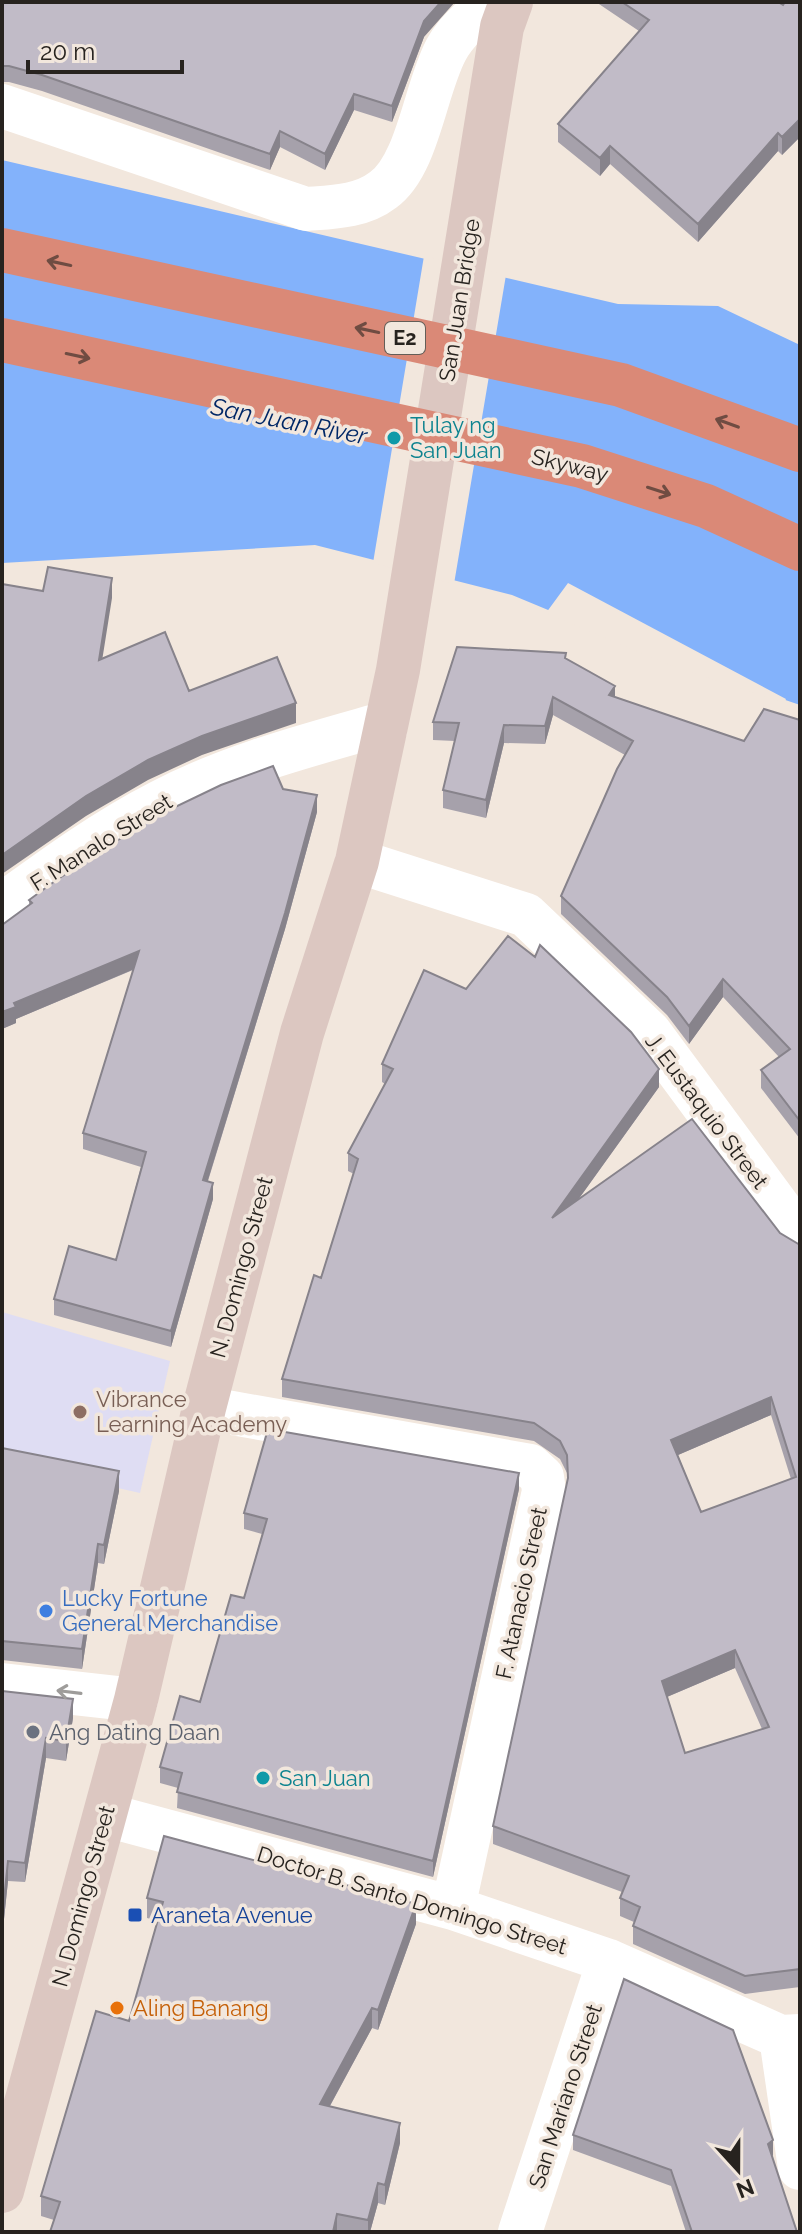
<svg xmlns="http://www.w3.org/2000/svg" width="802" height="2234" viewBox="0 0 802 2234" font-family="Raleway,sans-serif">
  <style>
    .education { fill: #dfddf3 }
    .water { fill: #83b2fb }
    .pier { fill: #f2e7dd }
    .lines { fill: none; stroke-linecap: round; stroke-linejoin: round }
    .minor { stroke: #fff; stroke-width: 44 }
    .tertiary { stroke: #fff; stroke-width: 44 }
    .secondary { stroke: #dcc7c1; stroke-width: 44 }
    .motorway { stroke: #da8977; stroke-width: 44 }
    .wall { fill: #a6a1ab; fill-rule: evenodd }
    .shaded-wall { fill: #87838b }
    .building { fill: #c1bbc7; stroke: #87838b; stroke-width: 2; fill-rule: evenodd }
    .oneway { stroke: #6f4c42 }
    .oneway2 { stroke: #9e9c9a }
    .culture-dot { fill: #0f9aa8; stroke: #f2e7dd; stroke-width: 3 }
    .education-dot { fill: #8d6e63; stroke: #f2e7dd; stroke-width: 3 }
    .shop-dot { fill: #3f7fe0; stroke: #f2e7dd; stroke-width: 3 }
    .worship-dot { fill: #6b7280; stroke: #f2e7dd; stroke-width: 3 }
    .transit-dot { fill: #1a4fb4; stroke: #f2e7dd; stroke-width: 3 }
    .food-dot { fill: #e8710a; stroke: #f2e7dd; stroke-width: 3 }
    .labels { text-anchor: middle; dominant-baseline: central; stroke-width: 7; stroke-linejoin: round; paint-order: stroke }
    .shield { fill: #f2e7dd; stroke: #645e58; stroke-width: 2 }
    .shield-label { font-size: 20px; font-weight: bold; fill: #27231f }
    .street-label { font-size: 22px; fill: #27231f; stroke: #f2e7dd }
    .culture-label { font-size: 22px; fill: #0d838f; stroke: #f2e7dd; text-anchor: start }
    .education-label { font-size: 22px; fill: #785e54; stroke: #f2e7dd; text-anchor: start }
    .shop-label { font-size: 22px; fill: #366cbe; stroke: #f2e7dd; text-anchor: start }
    .worship-label { font-size: 22px; fill: #5b616d; stroke: #f2e7dd; text-anchor: start }
    .transit-label { font-size: 22px; fill: #164399; stroke: #f2e7dd; text-anchor: start }
    .food-label { font-size: 22px; fill: #c56008; stroke: #f2e7dd; text-anchor: start }
    .water-label { font-size: 24px; font-style: italic; fill: #002766; stroke: #f2e7dd }
  </style>
  <rect width="100%" height="100%" fill="#f2e7dd"/>
  <path class="education" d="M2,1312L170,1361L140,1493L2,1462Z"/>
  <path class="water" d="M2,160L618,304L718,306L800,345V705L671,661L512,595L315,545L2,563Z"/>
  <path class="pier" d="M424,256L506,275L454,584L373,563Z
    M568,583L786,699L784,703L670,665L546,613Z"/>
  <g class="lines">
    <path class="minor" d="M2,106L306,209C332,207 361,207 383,190C418,165 425,89 446,50C456,31 476,14 493,2
      M357,861L526,915L650,1033L800,1236
      M204,1408L530,1466L542,1477L544,1491L453,1908
      M2,1685L136,1700
      M106,1815L453,1908L609,1961L781,2037L800,2036
      M781,2037L800,2168
      M520,2232L609,1961"/>
    <path class="tertiary" d="M2,905C53,868 105,830 160,802C227,767 301,747 372,727L385,730"/>
    <path class="secondary" d="M2,2191L136,1700L204,1408L302,1033L357,861L398,670L502,27L511,2"/>
    <path class="motorway" d="M2,250L621,385L800,450
      M2,340L582,466L706,506L800,549"/>
  </g>
  <path class="wall" d="M2,2L424,37L392,122L354,110L325,170L280,147L270,170L42,91L9,82H2Z
    M596,2H778L783,5L800,2V137L782,155L778,151L698,242L610,164L600,176L558,142V124L639,31Z
    M566,659L615,697L744,741L800,720V1139L761,1088V1070L779,1057L723,997L689,1044L667,1015L561,914V896L625,755L553,715L545,744L504,743L486,818L443,808V790L455,741L433,740V722Z
    M283,789L317,812L285,929L208,1181L213,1199L171,1347L54,1315V1299L116,1260L141,1167L83,1149V1133L133,970L16,1019V1023L2,1029V925L29,905V900Z
    M382,1064L659,1087L578,1200L780,1233L800,1245V1987L745,1994L633,1944V1926L634,1922L620,1916V1898L622,1892L493,1844V1826L567,1483V1473L560,1459L534,1441L282,1397V1379L321,1278L354,1174L348,1171V1153L385,1084L382,1082ZM771,1415L791,1479L701,1512L678,1455ZM735,1668L762,1729L685,1753L667,1697Z
    M2,1448L119,1491L104,1564L98,1563L82,1669L2,1660Z
    M519,1489L433,1877L177,1808L178,1788L160,1783V1767L200,1702L244,1598L262,1534L244,1529V1513Z
    M2,1691L73,1718L66,1761L46,1758L25,1882L8,1881L2,1938Z
    M147,1898L416,1924L378,2030L372,2028L330,2106L400,2143L385,2205L378,2203L370,2232H50L54,2220L41,2216V2196L129,2021L158,1921L147,1918Z
    M573,2135L773,2155L772,2156L797,2232H686L671,2186L573,2150Z"/>
  <path class="shaded-wall" d="M441,2H455L424,37L392,122V106L424,21Z
    M354,94V110L325,170V154Z
    M800,119V137L782,155V137Z
    M280,131V147L270,170V154Z
    M778,133V151L698,242V224Z
    M610,146V164L600,176V158Z
    M112,578V598L99,680V660Z
    M615,686V704L609,695Z
    M553,697V715L545,744V726Z
    M296,703V723L202,755L148,780L86,816L2,874V855L86,796L148,760L202,736Z
    M504,725V743L486,818V800Z
    M317,795V812L285,929L203,1196V1180Z
    M139,951V967L16,1019V1023L2,1029V1012L14,1003Z
    M723,979V997L689,1044V1026Z
    M659,1069V1087L552,1236V1218Z
    M213,1183V1199L171,1347V1331Z
    M771,1397V1415L671,1458V1440Z
    M119,1471V1491L104,1564V1545Z
    M519,1473V1489L433,1877V1861Z
    M98,1544V1563L82,1669V1649Z
    M735,1650V1668L662,1699V1681Z
    M73,1699V1718L66,1761V1741Z
    M46,1738V1758L25,1882V1863Z
    M8,1861V1881L2,1938V1919Z
    M416,1904V1924L378,2030V2010Z
    M372,2008V2028L320,2124V2104Z
    M400,2123V2143L385,2205V2185Z
    M773,2140V2155L768,2160V2144Z
    M378,2183V2203L370,2232H368V2220Z
    M337,2214V2232H333Z"/>
  <path class="building" d="M2,2H441L424,21L392,106L354,94L325,154L280,131L270,154L42,75L9,66H2Z
    M622,2H778L783,5L785,2H800V119L782,137L778,133L698,224L610,146L600,158L558,124L649,20Z
    M48,567L112,578L99,660L165,632L189,691L277,657L296,703L202,736L148,760L86,796L2,855V584L43,591Z
    M457,647L566,653L565,658L615,686L609,695L744,741L764,709L800,720V1121L761,1070L790,1049L723,979L689,1026L667,997L561,896L617,769L633,741L553,697L545,726L504,725L486,800L443,790L459,723L433,722Z
    M273,766L283,789L317,795L285,913L203,1180L213,1183L171,1331L54,1299L69,1246L116,1260L146,1152L83,1133L139,951L14,1003L16,1007L2,1012V925L32,903L29,900L55,881L152,818L221,785Z
    M508,936L535,957L540,945L631,1032L659,1069L552,1218L692,1119L780,1233L800,1245V1969L745,1976L633,1926L640,1907L620,1898L629,1876L493,1826L568,1478L567,1455L560,1441L534,1423L282,1379L314,1275L321,1278L358,1159L348,1153L393,1069L382,1064L424,970L466,989ZM771,1397L796,1477L701,1512L671,1440ZM735,1650L769,1727L685,1753L662,1681Z
    M268,1429L519,1473L433,1861L177,1792L182,1773L160,1767L180,1696L200,1702L231,1595L244,1598L267,1519L244,1513Z
    M2,1448L119,1471L104,1545L98,1544L82,1649L2,1641Z
    M2,1691L73,1699L66,1741L46,1738L25,1863L8,1861L2,1919Z
    M164,1836L416,1904L378,2010L372,2008L320,2104L400,2123L385,2185L378,2183L368,2220L337,2214L333,2232H50L60,2202L41,2196L96,2011L129,2021L163,1902L147,1898Z
    M624,1979L733,2030L773,2140L768,2144L797,2232H692L671,2170L573,2135Z"/>
  <defs><path id="oneway-shaft" d="M-6 0H5M1.5-3L5.5 0L1.5 3" fill="none" stroke-width="1.6" stroke-linecap="round" stroke-linejoin="round" transform="scale(2)"/></defs>
  <g class="oneway">
    <use href="#oneway-shaft" transform="translate(59 263) rotate(-168)"/>
    <use href="#oneway-shaft" transform="translate(367 330) rotate(-168)"/>
    <use href="#oneway-shaft" transform="translate(78 356) rotate(12)"/>
    <use href="#oneway-shaft" transform="translate(727 423) rotate(-160)"/>
    <use href="#oneway-shaft" transform="translate(659 491) rotate(18)"/>
  </g>
  <use class="oneway2" href="#oneway-shaft" transform="translate(69 1692) rotate(-173)"/>
  <g class="culture-dot">
    <circle cx="394" cy="438" r="8"/>
    <circle cx="263" cy="1778" r="8"/>
  </g>
  <circle class="education-dot" cx="80" cy="1412" r="8"/>
  <circle class="shop-dot" cx="46" cy="1611" r="8"/>
  <circle class="worship-dot" cx="33" cy="1732" r="8"/>
  <rect class="transit-dot" x="127" y="1907" width="16" height="16" rx="4"/>
  <circle class="food-dot" cx="117" cy="2008" r="8"/>
  <g class="labels">
    <rect class="shield" x="385" y="322" width="40" height="32" rx="6"/>
    <g class="shield-label">
      <text x="405" y="338">E2</text>
    </g>
    <g class="street-label">
      <text transform="translate(459 300) rotate(-81)">San Juan Bridge</text>
      <text transform="translate(570 465) rotate(14)">Skyway</text>
      <text transform="translate(101 842) rotate(-32)">F. Manalo Street</text>
      <text transform="translate(707 1111) rotate(53)">J. Eustaquio Street</text>
      <text transform="translate(241 1267) rotate(-75)">N. Domingo Street</text>
      <text transform="translate(521 1593) rotate(-78)">F. Atanacio Street</text>
      <text transform="translate(83 1896) rotate(-75)">N. Domingo Street</text>
      <text transform="translate(412 1900) rotate(17)">Doctor B. Santo Domingo Street</text>
      <text transform="translate(565 2096) rotate(-72)">San Mariano Street</text>
    </g>
    <g class="culture-label">
      <text x="410" y="425">Tulay ng<tspan x="410" dy="25">San Juan</tspan></text>
      <text x="279" y="1778">San Juan</text>
    </g>
    <g class="education-label">
      <text x="96" y="1399">Vibrance<tspan x="96" dy="25">Learning Academy</tspan></text>
    </g>
    <g class="shop-label">
      <text x="62" y="1598">Lucky Fortune<tspan x="62" dy="25">General Merchandise</tspan></text>
    </g>
    <g class="worship-label">
      <text x="49" y="1732">Ang Dating Daan</text>
    </g>
    <g class="transit-label">
      <text x="151" y="1915">Araneta Avenue</text>
    </g>
    <g class="food-label">
      <text x="133" y="2008">Aling Banang</text>
    </g>
    <g class="water-label">
      <text transform="translate(289 421) rotate(11)">San Juan River</text>
    </g>
  </g>
  <rect width="802" height="2234" fill="none" stroke="#27231f" stroke-width="8"/>
  <g transform="translate(738 2170) rotate(159)" stroke="#f2e7dd" stroke-width="6" paint-order="stroke">
  <path d="M0-6L14 30L0 20L-14 30Z" fill="#27231f"/>
  <text y="-12" font-size="22" font-weight="bold" text-anchor="middle" fill="#27231f">N</text>
  </g>
  <path d="M28 60v12h154v-12" fill="none" stroke="#27231f" stroke-width="4"/>
  <text x="40" y="60" font-size="24" fill="#27231f" stroke="#f2e7dd" stroke-width="6" paint-order="stroke">20 m</text>
</svg>
